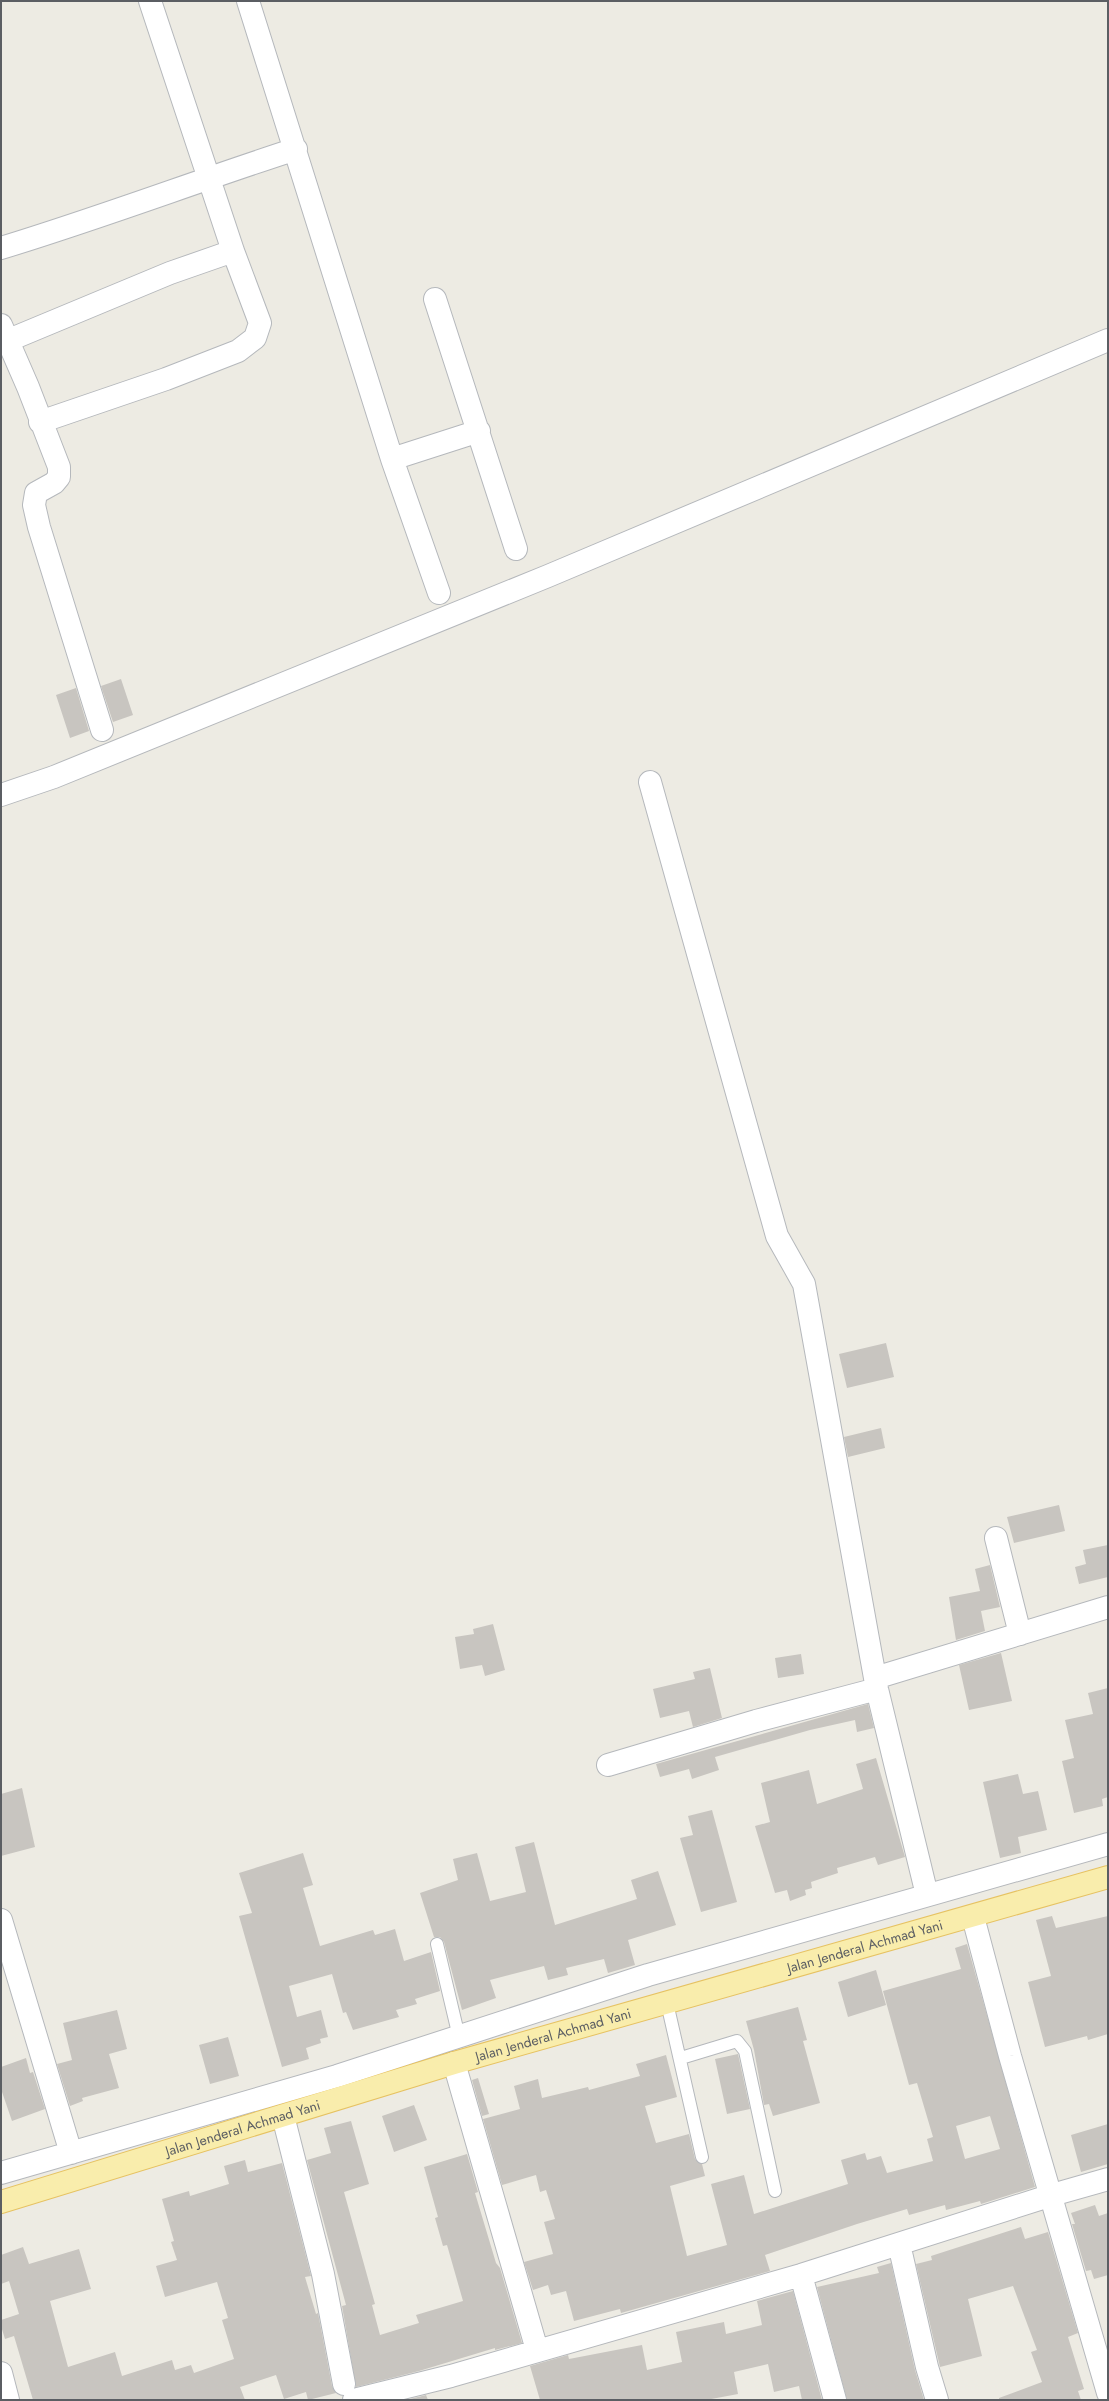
<svg xmlns="http://www.w3.org/2000/svg" width="1109" height="2401" viewBox="0 0 1109 2401" font-family="Jost,sans-serif">
  <style>
    .building { fill: #c8c5c0; fill-rule: evenodd }
    .lines { fill: none; stroke-linecap: round; stroke-linejoin: round }
    .lane-casing { stroke: #b5b8bc; stroke-width: 14 }
    .street-casing { stroke: #b5b8bc; stroke-width: 24 }
    .primary-casing { stroke: #e6c262; stroke-width: 24 }
    .lane { stroke: #fff; stroke-width: 12 }
    .street { stroke: #fff; stroke-width: 22 }
    .primary { stroke: #f9edac; stroke-width: 22 }
    .labels { text-anchor: middle; dominant-baseline: central; stroke-width: 3; stroke-linejoin: round; paint-order: stroke }
    .street-label { font-size: 14px; fill: #5b5e63; stroke: #fff }
  </style>
  <rect width="100%" height="100%" fill="#edebe3"/>
  <path class="building" d="M121,679L133,715L113,722L101,686Z
    M76,688L89,731L70,738L56,695Z
    M886,1343L894,1377L847,1388L839,1354Z
    M881,1428L885,1448L848,1457L844,1437Z
    M1059,1505L1065,1531L1014,1543L1007,1517Z
    M1108,1545V1577L1079,1584L1075,1567L1086,1564L1083,1550Z
    M990,1565L1000,1607L981,1611L985,1631L956,1640L949,1597L980,1591L975,1569Z
    M493,1624L505,1670L485,1676L482,1665L460,1669L455,1637L474,1634L473,1629Z
    M1001,1653L1012,1701L969,1710L959,1665Z
    M801,1654L804,1674L778,1678L775,1658Z
    M710,1668L722,1718L693,1727L689,1711L660,1718L653,1689L695,1679L693,1672Z
    M1108,1688V1797L1102,1799L1103,1806L1074,1813L1062,1761L1074,1758L1065,1720L1093,1714L1088,1693Z
    M868,1704L874,1728L857,1732L855,1720L810,1730L715,1757L719,1770L692,1779L689,1769L660,1777L656,1764Z
    M876,1758L905,1857L878,1865L875,1857L837,1868L838,1873L811,1882L812,1888L805,1890L806,1895L790,1901L787,1890L775,1893L755,1826L770,1822L761,1783L809,1770L817,1804L863,1789L856,1764Z
    M1018,1774L1023,1794L1038,1791L1047,1830L1018,1837L1021,1853L1000,1858L983,1782Z
    M22,1788L35,1847L1,1856V1794Z
    M712,1810L737,1902L701,1912L680,1838L693,1835L688,1816Z
    M534,1842L555,1925L637,1899L631,1880L658,1871L676,1925L628,1940L635,1965L608,1973L604,1959L566,1968L568,1975L548,1980L544,1966L490,1980L496,1998L462,2010L444,1942L440,1937H434L420,1893L458,1880L453,1859L477,1853L490,1901L526,1892L515,1847Z
    M303,1853L313,1885L303,1888L320,1946L373,1930L375,1935L395,1929L404,1961L431,1952L440,1991L415,1999L417,2004L396,2010L399,2017L353,2030L346,2012L343,2013L332,1974L289,1986L297,2017L321,2010L328,2037L320,2039L321,2043L306,2048L309,2059L282,2067L239,1916L252,1913L239,1873Z
    M1052,1916L1056,1928L1108,1916V2034L1088,2040L1087,2036L1045,2047L1028,1982L1051,1976L1036,1920Z
    M967,1944L1035,2187L981,2204L980,2201L946,2210L945,2205L909,2215L907,2209L857,2224L765,2255L770,2271L621,2313L620,2309L616,2310L574,2321L566,2291L551,2295L548,2285L533,2290L524,2262L553,2254L544,2222L555,2219L546,2190L540,2192L536,2175L502,2185L483,2119L520,2109L514,2086L538,2079L542,2098L588,2087L589,2090L640,2076L636,2064L666,2055L677,2097L645,2106L656,2143L689,2134L695,2159L702,2164L705,2176L670,2186L687,2256L727,2245L711,2184L744,2175L754,2214L848,2184L841,2160L865,2153L867,2160L881,2156L887,2173L933,2161L927,2139L933,2137L917,2083L909,2085L883,1991L961,1969L955,1948ZM990,2116L1000,2149L965,2159L956,2126Z
    M876,1970L886,2005L848,2017L838,1982Z
    M798,2007L807,2040L803,2041L820,2103L773,2116L769,2104L764,2105L754,2050L746,2021Z
    M117,2010L127,2049L109,2054L119,2088L82,2098L83,2101L70,2106L57,2064L72,2060L63,2023Z
    M228,2037L239,2076L210,2084L199,2045Z
    M738,2054L750,2109L727,2114L715,2059Z
    M26,2058L30,2073L33,2072L45,2109L12,2121L1,2089V2067Z
    M478,2078L489,2114L482,2116L472,2080Z
    M414,2105L427,2140L394,2152L382,2116Z
    M351,2121L369,2184L344,2192L375,2304L372,2305L380,2335L419,2323L416,2315L463,2301L447,2245L443,2246L435,2218L438,2217L424,2167L467,2154L478,2192L475,2193L496,2263L500,2268L522,2343L495,2350V2348L419,2371L356,2387L342,2306L346,2305L307,2160L331,2153L324,2128Z
    M1108,2124V2164L1081,2172L1071,2135Z
    M245,2160L248,2172L282,2163L311,2276L305,2277L316,2314L318,2313L332,2386L336,2393L308,2400L306,2392L284,2399L276,2375L240,2387L245,2400H33L14,2336L5,2339L1,2326V2320L19,2314L9,2281L1,2284V2255L23,2247L29,2264L79,2249L91,2289L50,2301L68,2367L115,2352L122,2376L172,2360L175,2370L191,2365L194,2373L234,2359L222,2320L228,2318L217,2282L165,2297L156,2266L177,2260L171,2242L174,2241L162,2199L189,2191L190,2196L229,2184L224,2166Z
    M1095,2205L1099,2216L1108,2213V2275L1094,2279L1091,2270L1086,2271L1072,2224H1075L1071,2213Z
    M1021,2227L1025,2239L1048,2232L1078,2333L1068,2337L1084,2389L1078,2391L1081,2400H999V2398L1042,2382L1031,2352L1037,2350L1013,2286L968,2299L982,2356L940,2367L916,2264L932,2260L931,2256Z
    M891,2263L915,2370L924,2400H847L817,2287L879,2273L877,2267Z
    M793,2291L822,2400H802L799,2386L774,2392L768,2364L734,2372L738,2394L706,2400H540L530,2366L568,2355L569,2359L642,2345L647,2370L682,2362L676,2332L724,2322L726,2334L762,2325L757,2301Z
    M426,2395L428,2400H406Z"/>
  <g class="lines">
    <defs>
      <path id="lane" d="M437,1944L459,2037
        M667,2003L702,2157
        M681,2058L737,2041L745,2051L775,2191"/>
      <path id="street" d="M248,1L392,459L439,593
        M1,248C100,218 197,181 296,149
        M435,299L516,549
        M1,325L28,387L59,467V477L54,483L36,493L34,505L39,527L102,730
        M9,340L170,273L233,251
        M40,422L166,379L238,351L255,338L260,323L233,251L150,1
        M392,459L479,431
        M650,782L777,1236L804,1284L877,1689L927,1895
        M1,795L54,777L548,576L1108,340
        M996,1538L1020,1634
        M875,1678L1108,1607
        M608,1765L756,1721L877,1689
        M973,1917L1010,2056L1108,2393
        M1,1920L71,2153
        M454,2063L537,2350
        M283,2116L323,2274L344,2384
        M1,2173L337,2076L648,1975L1108,1844
        M899,2244L927,2367L937,2400
        M801,2275L835,2400
        M1,2373L8,2400
        M354,2400L451,2376L801,2275L1052,2195L1108,2179"/>
      <g id="primary">
        <path id="s1" d="M1,2202L454,2063L1108,1877"/>
      </g>
    </defs>
    <use href="#lane" class="lane-casing"/>
    <use href="#street" class="street-casing"/>
    <use href="#primary" class="primary-casing"/>
    <use href="#lane" class="lane"/>
    <use href="#street" class="street"/>
    <use href="#primary" class="primary"/>
  </g>
  <g class="labels">
    <g class="street-label">
      <text stroke="none"><textPath href="#s1" startOffset="901">Jalan Jenderal Achmad Yani</textPath></text>
      <text stroke="none"><textPath href="#s1" startOffset="577">Jalan Jenderal Achmad Yani</textPath></text>
      <text stroke="none"><textPath href="#s1" startOffset="253">Jalan Jenderal Achmad Yani</textPath></text>
    </g>
  </g>
  <rect width="1109" height="2401" fill="none" stroke="#5b5e63" stroke-width="4"/>
</svg>
